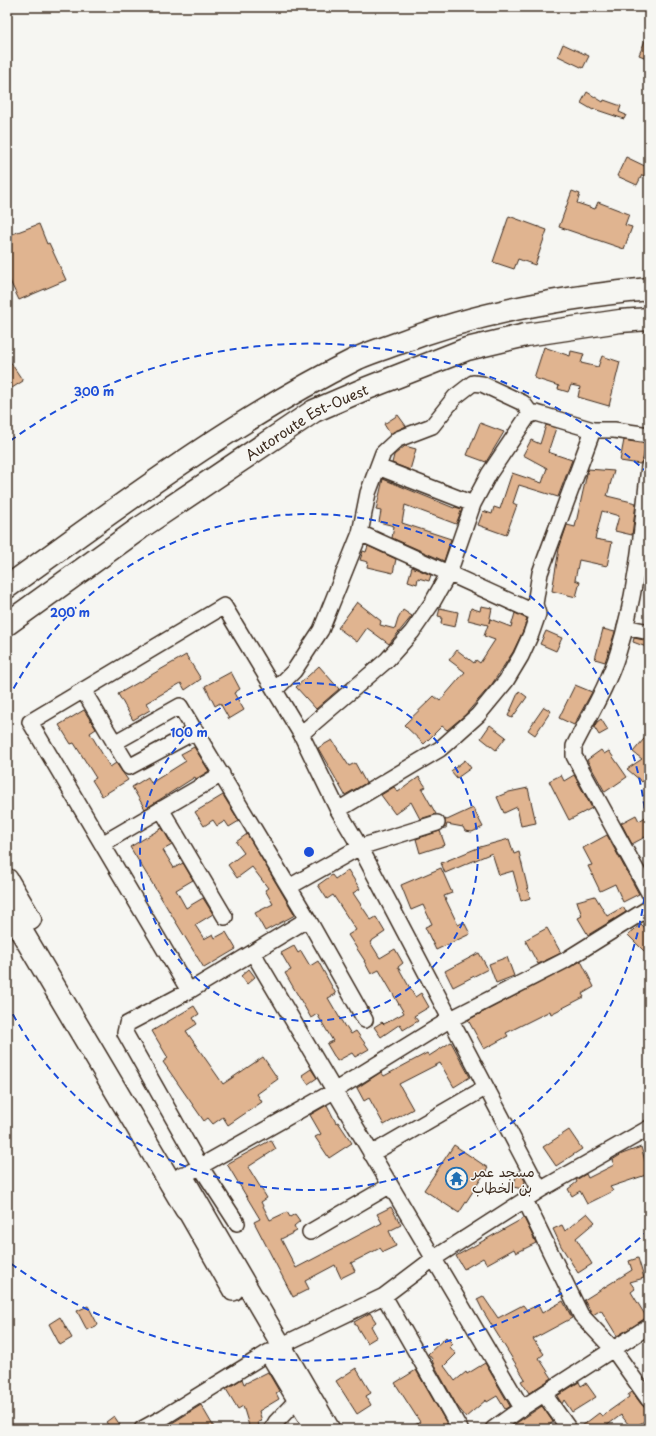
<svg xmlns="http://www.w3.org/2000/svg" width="656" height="1436" viewBox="0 0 656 1436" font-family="'Playpen Sans','Playpen Sans Arabic',sans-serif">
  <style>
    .building { fill: #e0b490; stroke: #3b2a1e }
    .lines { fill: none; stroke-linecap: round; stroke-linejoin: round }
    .minor-casing { stroke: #3b2a1e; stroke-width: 18 }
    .major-casing { stroke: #3b2a1e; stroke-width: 22 }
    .highway-casing { stroke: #3b2a1e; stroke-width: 25 }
    .minor { stroke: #f6f6f2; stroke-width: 15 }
    .major { stroke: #f6f6f2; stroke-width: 19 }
    .highway { stroke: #f6f6f2; stroke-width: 22 }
    .ring { fill: none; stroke: #1d4ed8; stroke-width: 2; stroke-dasharray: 7 5 }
    .labels { text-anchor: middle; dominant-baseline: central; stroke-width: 3; stroke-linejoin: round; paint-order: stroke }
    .street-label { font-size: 14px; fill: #3b2a1e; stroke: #f6f6f2 }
    .poi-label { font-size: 14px; fill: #3b2a1e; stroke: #f6f6f2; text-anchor: start }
    .centre { fill: #1d4ed8; stroke: #f6f6f2; stroke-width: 2 }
    .ring-label { font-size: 12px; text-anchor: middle; font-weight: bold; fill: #1d4ed8; stroke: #f6f6f2; stroke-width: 3; stroke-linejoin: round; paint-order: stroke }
  </style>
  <rect width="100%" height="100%" fill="#f6f6f2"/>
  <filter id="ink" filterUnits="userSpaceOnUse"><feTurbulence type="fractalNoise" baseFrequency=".025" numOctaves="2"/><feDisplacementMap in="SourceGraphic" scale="8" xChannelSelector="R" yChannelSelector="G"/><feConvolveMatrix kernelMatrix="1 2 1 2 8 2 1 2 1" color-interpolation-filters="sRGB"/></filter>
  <g filter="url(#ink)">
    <path class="building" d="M649,31V59L639,55Z
      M563,44L589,56L583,68L558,56Z
      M587,92L603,102L604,100L621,106L619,112L626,115L624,119L594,109L593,110L581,103Z
      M626,157L649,168V177L642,175L637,185L617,176Z
      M572,191L580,194L577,203L595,209L598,202L629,214L625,225L632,227L624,249L559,227Z
      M509,216L547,230L535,265L518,259L514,269L493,262Z
      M39,224L47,244L49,243L66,280L19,300L9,279L7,280V236Z
      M544,347L570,356L571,351L584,354L581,363L598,367L602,356L620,362L609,406L578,397L580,387L571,385L568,392L558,389L559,386L534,378Z
      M7,357L23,381L12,388L7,380Z
      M398,415L406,426L390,434L384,424Z
      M480,423L504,432L486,462L467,455Z
      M546,425L556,428L548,452L572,460L558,497L519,485L513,503L517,505L506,535L478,525L483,511L492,514L494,507L500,509L512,473L542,483L547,468L523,455L531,440L540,444Z
      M624,440L646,444L643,459L640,464L620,461Z
      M405,446L416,449L410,470L392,463L394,455Z
      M588,469L614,471L607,496L636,503L632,535L615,531L619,516L602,511L595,539L612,542L607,566L579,560L575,580L580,582L576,597L552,591L559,549L567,525L575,527Z
      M383,479L454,508L455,507L462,509L456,524L405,505L402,523L451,539L444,561L392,538L394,526L379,522L381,511L376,510Z
      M368,546L396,559L393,573L367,567L368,562L360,560L363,551L366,552Z
      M412,567L431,575L429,581L418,578L417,584L408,581Z
      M357,602L381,621L380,625L395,629L398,619L403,610L412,616L389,644L367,628L357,642L338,628Z
      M481,606L492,608L489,623L490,619L511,627L515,613L527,619L523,631L513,652L492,684L465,715L447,730L442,726L424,744L404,725L434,696L440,701L465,672L449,660L457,650L474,663L476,660L480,663L495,640L484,636L488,625L468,620L471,608L480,611Z
      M440,608L458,612L455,627L441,624L442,617L438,616Z
      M603,629L615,632L605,662L595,659Z
      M546,631L562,638L556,651L540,644Z
      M634,638L649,641V648L633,642Z
      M186,655L201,679L185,690L181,683L146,703L150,710L133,720L118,694Z
      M319,666L339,689L316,709L296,687Z
      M231,672L240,689L234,693L244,710L229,719L220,703L215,706L205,686Z
      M575,685L592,692L574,725L559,718Z
      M519,691L527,697L512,718L508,716Z
      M544,707L551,711L535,735L528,730Z
      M84,710L96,729L90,733L110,767L116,763L128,780L102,796L92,780L96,778L74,743L71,744L59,725Z
      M601,719L608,730L599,735L594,727L597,722Z
      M490,725L506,737L496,750L481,738Z
      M649,733V775L642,782L627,769L642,759L633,752Z
      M332,740L349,766L355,763L366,783L345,795L318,748Z
      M194,747L209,771L196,779L195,777L145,809L132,787L148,777L151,783L186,761L181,754Z
      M601,750L604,754L609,751L627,777L605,792L587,760Z
      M465,760L471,768L457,778L451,771Z
      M561,775L564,781L574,775L592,808L569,820L549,781Z
      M419,777L426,787L422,789L436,814L420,819L411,802L395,814L381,795L394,787L398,792Z
      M528,788L536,823L521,826L517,807L504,813L497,797L509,792Z
      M223,795L239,821L229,827L225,821L217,826L213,820L204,826L195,812Z
      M473,808L483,827L472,832L465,831L463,827L447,824L446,828H444L445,819L447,820Z
      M636,815L639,821L649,815V835L632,844L621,823Z
      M162,828L172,845L163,850L174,868L183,863L193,880L176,890L186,908L203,898L213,914L195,925L204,939L213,934L215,938L226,932L236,949L204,968L130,847Z
      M440,831L445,845L420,853L416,839Z
      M247,834L295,915L265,931L255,913L273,904L265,890L268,888L252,867L237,878L228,865L244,853L236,842Z
      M607,835L639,894L623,902L615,884L600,891L588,866L592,865L583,848Z
      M509,839L514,854L519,852L530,898L521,901L513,871L499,875L492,853L445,873L441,863L480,847Z
      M441,868L452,893L444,896L458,925L464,922L470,934L436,950L425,927L432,924L423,905L411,910L401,885Z
      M348,870L360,889L353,893L371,920L376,917L385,932L370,942L380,958L395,949L403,963L398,967L415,997L421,993L429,1007L414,1016L418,1021L403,1030L400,1024L381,1037L374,1027L382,1022L384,1024L404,1013L379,970L371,974L364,961H365L348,935L356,930L333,895L327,899L318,885L332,875L335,879Z
      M595,896L607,916L623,907L626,912L588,935L578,918L582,916L577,901Z
      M641,924L649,932V956L628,935Z
      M547,928L561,953L538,964L525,940Z
      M294,946L298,953L301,951L310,966L318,961L336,994L328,998L345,1027L346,1026L351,1034L356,1031L369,1049L355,1057L352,1053L337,1061L327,1044L333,1041L317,1014L311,1018L285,973L291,970L281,953Z
      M479,953L488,969L453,987L445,971Z
      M507,957L514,976L496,983L489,964Z
      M581,961L594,987L582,994L584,997L551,1014L550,1011L506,1033L508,1036L484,1049L468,1020Z
      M249,969L255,977L247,984L241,976Z
      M194,1006L199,1014L193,1018L197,1024L186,1031L223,1084L263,1057L278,1079L257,1094L262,1102L228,1125L223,1117L213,1124L208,1118L204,1121L163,1062L168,1058L152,1031Z
      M451,1042L470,1077L454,1087L440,1063L399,1084L413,1109L384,1125L369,1098L364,1101L357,1088L381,1072L384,1076L427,1053L429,1056Z
      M311,1069L317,1078L308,1084L302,1075Z
      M327,1105L336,1123L338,1122L352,1143L329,1158L315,1137L321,1134L310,1115Z
      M569,1130L582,1149L556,1166L543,1147Z
      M271,1140L276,1149L248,1167L267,1198L261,1202L270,1220L287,1212L290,1217L295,1214L300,1221L294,1226L297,1231L281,1239L296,1268L382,1223L377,1214L391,1207L401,1225L389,1231L396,1246L383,1252L380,1248L351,1263L355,1271L341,1278L335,1265L305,1281L309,1289L293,1297L254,1222L260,1219L227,1164Z
      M454,1145L488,1168L459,1213L424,1190Z
      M641,1147L649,1174L610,1187L613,1191L587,1204L580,1191L572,1196L568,1189L577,1182L576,1180L586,1174L588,1178L614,1165L612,1160L622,1154Z
      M518,1171L520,1172L525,1181L523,1189L513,1187Z
      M587,1213L595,1222L576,1238L592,1264L578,1273L561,1246L553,1229L562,1225L565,1231Z
      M524,1218L536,1243L516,1253L514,1249L487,1264L483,1258L464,1269L456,1256Z
      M638,1258L644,1278L630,1282L635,1289L631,1292L647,1318L617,1336L601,1310L593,1315L584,1300L632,1270L629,1261Z
      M483,1296L498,1318L523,1305L527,1310L538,1305L542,1313L563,1301L572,1318L533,1339L544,1354L539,1358L552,1378L529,1393L521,1381L525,1379L483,1311L477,1299Z
      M88,1306L98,1325L87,1330L77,1311Z
      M370,1313L376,1322L371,1326L377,1337L367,1343L354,1322Z
      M60,1317L72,1338L60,1345L49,1324Z
      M446,1337L453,1344L450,1347L456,1354L444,1366L455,1381L466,1372L467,1374L485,1363L510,1406L505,1409L497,1396L487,1402L486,1400L466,1417L457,1406L432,1361L433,1360L428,1354Z
      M356,1368L371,1393L366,1396L371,1405L357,1414L336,1381Z
      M416,1370L450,1429H408L420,1422L395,1383Z
      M268,1372L279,1391L276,1393L279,1399L259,1411L262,1421L258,1422L259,1426L250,1429L243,1406L238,1409L226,1389L242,1379L244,1384Z
      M579,1382L581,1386L586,1383L596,1397L572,1412L564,1400L562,1404L557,1396Z
      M632,1392L642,1405L649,1409V1418L632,1429L621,1415L602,1429H578L599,1413L602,1416L629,1397L628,1395Z
      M201,1405L215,1429H161L169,1425Z
      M542,1406L553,1422L544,1429H518L515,1424Z
      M114,1416L120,1425L111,1429L106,1422Z"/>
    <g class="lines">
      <defs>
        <path id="minor" d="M649,466C642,528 637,593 618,653C608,685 589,716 574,746V756L649,893
          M378,467L473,504
          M360,533L538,614
          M625,627L649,632
          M83,690L129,767L196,731
          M275,690L294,671L321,630L360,533L368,493L383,453L398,439L432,426L455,397L473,383L482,384L523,403L531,414
          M301,734L387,660L412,632L432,603L449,573L473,504L489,474L528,416L536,413L593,430H614L649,435
          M114,743L180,706L308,919L365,1020
          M161,809L225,917
          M338,810L440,749L478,715L506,681L521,656L531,634L538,614L535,604L540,573L593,430
          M102,844L222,774
          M289,887L360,847L437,823
          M308,919L189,991L30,722L224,606L301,734L338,810L360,847L540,1190
          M253,953L522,1408
          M189,991L127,1024L125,1033L200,1166L237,1223
          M371,1154L485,1088
          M183,1176L334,1091L449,1020L564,961L649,908
          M525,1200L581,1315L613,1349L649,1400
          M310,1232L389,1186
          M384,1296L460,1429
          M280,1346L384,1296L433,1259L540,1190L649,1128
          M544,1394L569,1429
          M142,1429L164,1417L269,1352
          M272,1429L276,1422L297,1400
          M493,1429L522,1408L649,1326"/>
        <path id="major" d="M183,1176L330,1429
          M186,1209L233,1291
          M273,1359L315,1429"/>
        <g id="highway">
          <path d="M7,587C120,506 233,420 358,358C371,352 385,348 399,343C478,312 564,297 649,289"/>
          <path id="s1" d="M7,624L140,528L314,411L365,389L467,349L526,335L620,321L649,319"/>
          <path d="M7,880L30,919"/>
          <path d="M7,907L186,1209"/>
        </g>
      </defs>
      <use href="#minor" class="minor-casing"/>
      <use href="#major" class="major-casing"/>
      <use href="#highway" class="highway-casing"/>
      <use href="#minor" class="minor"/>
      <use href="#major" class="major"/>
      <use href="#highway" class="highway"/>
    </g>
  </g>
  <g class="ring">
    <circle cx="309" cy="852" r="169"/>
    <path d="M8 699A338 338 0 1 1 8 1005"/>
    <path d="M649 1230A508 508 0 0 1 10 1263M10 441A508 508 0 0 1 649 474"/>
  </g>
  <defs>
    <symbol id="temple-ring" viewBox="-11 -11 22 22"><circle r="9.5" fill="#f6f6f2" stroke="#1f6fb2" stroke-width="1.5"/><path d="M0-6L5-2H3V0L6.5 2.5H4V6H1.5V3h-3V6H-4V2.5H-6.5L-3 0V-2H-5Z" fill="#1f6fb2"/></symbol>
  </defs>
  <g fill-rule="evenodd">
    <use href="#temple-ring" x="444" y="1166" width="25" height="25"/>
  </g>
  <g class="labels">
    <g class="street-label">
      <text stroke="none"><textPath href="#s1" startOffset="362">Autoroute Est-Ouest</textPath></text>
    </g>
    <g class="poi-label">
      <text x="472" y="1171">مسجد عمر<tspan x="472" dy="16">بن الخطاب</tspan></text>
    </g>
  </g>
  <circle cx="309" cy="852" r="6" class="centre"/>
  <g class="ring-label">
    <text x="94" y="396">300 m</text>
    <text x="70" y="617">200 m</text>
    <text x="189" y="737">100 m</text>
  </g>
  <rect width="656" height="1436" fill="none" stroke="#f6f6f2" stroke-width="24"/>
  <rect x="12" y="12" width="632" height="1412" fill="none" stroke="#3b2a1e" stroke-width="1.5" filter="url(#ink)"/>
</svg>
